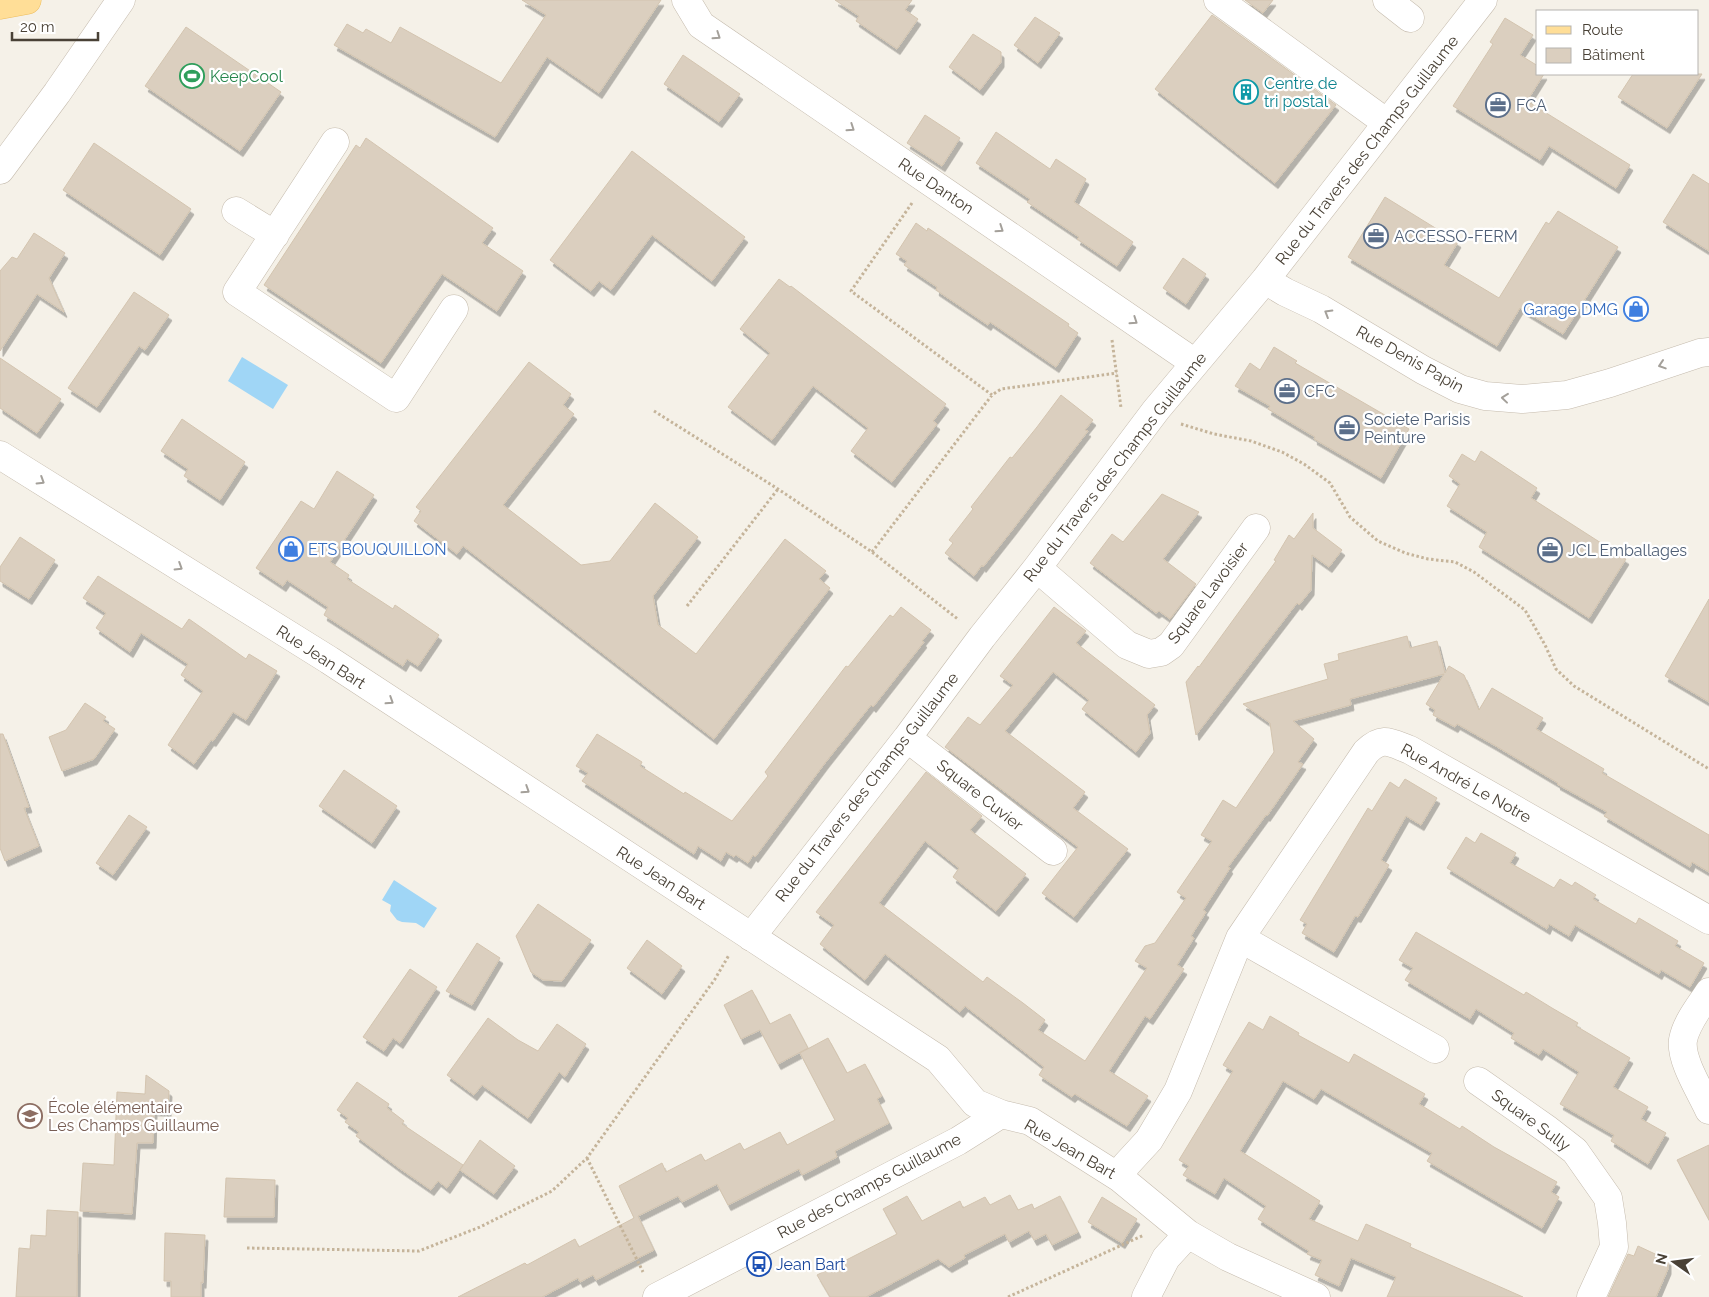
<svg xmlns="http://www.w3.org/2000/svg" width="1709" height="1297" viewBox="0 0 1709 1297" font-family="Raleway,sans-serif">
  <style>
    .water { fill: #a0d6f6 }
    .building { fill: #dbcfbf; stroke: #d3c4af; filter: url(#shadow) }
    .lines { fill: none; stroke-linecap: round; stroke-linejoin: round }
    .minor-casing { stroke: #c5bbad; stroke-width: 29 }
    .major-casing { stroke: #edbd5e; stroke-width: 29 }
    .path { stroke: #c5b49a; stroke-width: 3; stroke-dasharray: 2.5 2.5; stroke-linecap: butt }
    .minor { stroke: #fff; stroke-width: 28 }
    .major { stroke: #ffde97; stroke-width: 28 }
    .oneway { stroke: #a4a09a }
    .labels { text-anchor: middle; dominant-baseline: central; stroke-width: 4.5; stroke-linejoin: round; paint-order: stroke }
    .leisure-label { font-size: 16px; fill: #27864d; stroke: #fff; text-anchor: start }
    .culture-label { font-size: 16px; fill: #0d838f; stroke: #fff; text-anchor: start }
    .service-label { font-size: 16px; fill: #4e5e75; stroke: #fff; text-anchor: start }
    .street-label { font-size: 16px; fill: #494136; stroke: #fff }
    .shop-label { font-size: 16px; fill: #366cbe; stroke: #fff; text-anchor: end }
    .education-label { font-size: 16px; fill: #785e54; stroke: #fff; text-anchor: start }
    .transit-label { font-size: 16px; fill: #164399; stroke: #fff; text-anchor: start }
  </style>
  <defs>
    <filter id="shadow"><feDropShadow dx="3" dy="5.5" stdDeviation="0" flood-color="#0004"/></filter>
  </defs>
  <rect width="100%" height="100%" fill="#f5f1e8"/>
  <path class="water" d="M242,357L288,385L273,409L228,381Z
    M394,880L437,908L424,928L416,923L402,922L397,920L390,911L391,905L382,900Z"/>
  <path class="building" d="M522,0H661L599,93L547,57L495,137L334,45L347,24L363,33L366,29L391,43L400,27L501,83L546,15Z
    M835,0H912L905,10L918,19L897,49L856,21L859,16Z
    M1245,0H1273L1263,13Z
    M1212,15L1336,105L1275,183L1155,89Z
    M1035,17L1060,33L1038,63L1014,45Z
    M1505,18L1533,35L1520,55L1538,66V74H1544L1527,101L1630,165L1616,188L1549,146L1540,160L1453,106L1493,44L1490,42Z
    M186,27L281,92L240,151L145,86Z
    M973,34L1001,52V62L980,90L949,67Z
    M683,55L740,94L719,122L664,84Z
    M1633,74H1702L1667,128L1618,97Z
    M925,115L960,138L942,166L907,143Z
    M996,132L1050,169L1056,159L1086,179L1074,202L1133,242L1117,266L1077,239L1079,237L1027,202L1030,199L976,163Z
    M366,138L493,228L482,243L523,271L497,311L442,274L381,363L264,285L356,145L360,148Z
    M94,143L191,209L160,255L63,190Z
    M632,151L745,237L712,281L652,235L611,290L599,281L591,291L550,260Z
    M1693,174L1709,184V251L1663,222Z
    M1385,197L1458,242L1444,265L1499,298L1546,222L1549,224L1558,211L1618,247L1563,334L1520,308L1497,346L1348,257Z
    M916,223L927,231L928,228L1069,324L1068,326L1078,333L1056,367L990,322L988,325L936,290L937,287L904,265L907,261L896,254Z
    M34,233L65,253L49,278L64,312L37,294L0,351V271L12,257L17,259Z
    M1183,258L1206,274L1186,304L1163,288Z
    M779,279L790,287L791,286L946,404L933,421L937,424L892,482L851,451L868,428L813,386L772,440L728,407L770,353L740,329Z
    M134,292L169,315L145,350L139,346L97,407L68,388Z
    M1274,347L1297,361L1295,363L1409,429L1381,478L1314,439L1315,437L1268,409L1270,406L1235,386L1250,363L1260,370Z
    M0,358L61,399L37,433L0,408Z
    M529,362L571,394L563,405L574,414L503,505L581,565L610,561L655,503L698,537L653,596L658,625L696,654L785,539L826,571L819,579L830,588L714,739L463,546L457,554L414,521L421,511L416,507Z
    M1061,395L1093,420L1085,430L1088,431L1013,529L983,567L982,565L974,576L945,553L953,543L949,540L973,509L971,507L1010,457L1012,458L1037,427Z
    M182,419L245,462L220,500L184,476L188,469L161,451Z
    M1481,451L1537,488L1531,498L1626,559L1589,618L1479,547L1487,532L1447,506L1460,484L1449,476L1462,454L1475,462Z
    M337,471L374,495L330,562L349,575L347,579L393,609L395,605L439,635L418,666L407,659L403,666L324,615L328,607L287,580L283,586L256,568L301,501L314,509Z
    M1162,494L1199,512L1163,559L1196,584L1170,619L1159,611L1156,613L1090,563L1112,534L1123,542Z
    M1313,513V528L1342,550L1329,567L1312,555L1311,590L1299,605L1297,603L1196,735L1186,682L1198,666L1199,667L1276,561L1274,560L1289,535L1294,539Z
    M20,537L55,560L29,599L0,581V567Z
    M98,576L182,629L189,619L246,659L249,654L277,671L246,720L233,712L213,741L211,740L194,764L168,745L203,691L181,675L188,664L141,633L130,652L96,628L106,613L83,598Z
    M1709,599V702L1665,676Z
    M901,607L931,630L922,641L924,642L873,707L871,705L825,763L755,857L753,855L748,863L736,855L734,857L726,852L721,861L698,846L694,854L582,781L588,773L576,766L597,734L642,762L640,766L684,794L685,792L732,821L768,776L765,772L846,666L848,667L890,615L893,617Z
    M1054,607L1086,631L1076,643L1155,705L1147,715L1150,733L1136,752L1082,709L1089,700L1053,672L1005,731L1085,792L1073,808L1128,849L1074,917L1042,893L1078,847L945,747L968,717L980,725L1013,685L1000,676Z
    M1407,636L1410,648L1437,641L1445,673L1449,666L1464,675L1479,710L1492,688L1543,718L1536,729L1604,769L1602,773L1709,835V872L1692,862L1690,867L1604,816L1607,812L1557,784L1558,783L1494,745L1457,724L1455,727L1433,715L1435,710L1426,704L1444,674L1350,699L1351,705L1293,721L1314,739L1298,762L1303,764L1267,816L1266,815L1228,867L1230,868L1203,910L1206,912L1191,936L1194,938L1177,965L1184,969L1150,1019L1145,1016L1109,1071L1148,1096L1127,1126L1075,1094L1072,1097L1039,1075L1044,1067L965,1006L960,1012L885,954L865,980L820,944L834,925L816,912L926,772L982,816L970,830L1026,874L996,911L953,877L959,868L925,841L879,903L983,982L987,977L1023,1003L1045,1020L1038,1030L1085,1061L1147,968L1135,961L1145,946L1155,943L1186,898L1177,892L1212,841L1201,835L1223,800L1236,808L1274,752L1270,723L1243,704L1328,679L1324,664L1339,660L1338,654Z
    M85,703L106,717L103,721L115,729L94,759L62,771L49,737L66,730Z
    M0,734H3L29,807L24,808L39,846L5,861L0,848Z
    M344,770L397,806L372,843L319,806Z
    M1405,779L1437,798L1421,825L1406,816L1381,860L1389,865L1358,917L1355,916L1334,952L1302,933L1307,924L1300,920L1368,808L1372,811L1390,782L1399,788Z
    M129,815L147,827L113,875L96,863Z
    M1481,833L1516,853L1510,863L1554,888L1560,879L1572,886L1575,882L1596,895L1593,899L1636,924L1639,918L1678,941L1675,946L1704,963L1690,987L1661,970L1659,974L1575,925L1569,936L1549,924L1547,929L1447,868L1466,837L1475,843Z
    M538,904L591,940L562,981L543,980L531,972L516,936Z
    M1416,932L1524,995L1526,992L1552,1008L1578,1023L1576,1026L1630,1058L1613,1087L1648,1107L1641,1119L1666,1133L1648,1164L1611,1141L1614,1135L1560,1104L1579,1072L1543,1049L1539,1055L1511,1038L1514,1033L1476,1009L1470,1019L1405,980L1413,968L1399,960Z
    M647,940L682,966L662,994L627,968Z
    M477,943L500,958L472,1005L446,991Z
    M410,969L437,987L400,1043L393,1038L384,1051L363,1037Z
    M752,990L770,1024L790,1014L808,1048L778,1064L760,1030L741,1039L724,1005Z
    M1270,1016L1299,1033L1298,1035L1349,1063L1354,1054L1425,1094L1419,1104L1460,1129L1462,1126L1494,1147L1557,1182L1551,1192L1559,1197L1542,1228L1427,1161L1432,1153L1321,1089L1314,1099L1283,1081L1240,1151L1320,1201L1309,1219L1358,1241L1366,1224L1411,1244L1410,1247L1523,1297H1387L1396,1277L1351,1258L1339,1286L1315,1275L1322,1260L1307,1254L1309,1251L1258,1219L1266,1206L1224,1178L1215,1194L1183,1175L1189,1166L1179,1160L1233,1071L1223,1065L1249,1022L1263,1030Z
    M488,1018L518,1040L538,1051L557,1024L586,1044L565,1077L559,1072L528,1118L482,1085L474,1095L447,1075Z
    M828,1038L847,1073L865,1064L882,1096L877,1099L889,1123L835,1151L837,1157L802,1175L799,1169L728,1205L717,1184L682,1202L678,1196L638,1216L654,1250L596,1280L593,1275L580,1282L578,1278L542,1297H458L525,1263L527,1265L575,1239L579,1247L634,1218L619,1186L662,1163L666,1172L701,1154L705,1161L740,1143L744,1150L780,1132L787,1145L835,1120L800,1053Z
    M146,1075L169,1091L168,1111L154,1110L153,1143H137L132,1214L80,1211L83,1163L114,1165L117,1092L145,1094Z
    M357,1082L389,1104L387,1108L404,1121L402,1124L463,1165L447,1188L438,1181L431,1190L399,1168L356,1136L359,1132L345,1122L348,1118L337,1110Z
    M480,1140L515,1166L494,1194L460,1170Z
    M1709,1145V1220L1677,1160Z
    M226,1178L275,1180L274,1217H224Z
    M1010,1195L1018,1210L1032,1204L1034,1209L1060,1196L1078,1232L1052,1245L1046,1234L1034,1240L1029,1231L1009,1242L1005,1234L964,1255L965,1258L949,1267L938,1259L866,1297H830L817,1275L897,1234L883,1209L907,1196L922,1221L960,1201L963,1208L985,1197L990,1205Z
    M1102,1197L1137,1219L1122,1243L1088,1222Z
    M47,1210L78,1212L77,1297H16L19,1248L30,1249L31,1235L46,1236Z
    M165,1233L205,1235L203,1283L201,1282V1297H171V1281H164Z
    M1638,1246L1668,1260V1269L1656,1297H1608L1628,1254L1634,1256Z"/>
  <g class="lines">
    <defs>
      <path id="minor" d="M686,0L701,25L1195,363
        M1218,0L1387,123
        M1387,0L1410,18
        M335,142L237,292L396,398L454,309
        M0,170L57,93L121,0
        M236,211L275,235
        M1265,280L1285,292L1321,309L1423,370L1460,389L1485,396L1522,399L1567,395L1610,383L1700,353L1709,352
        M0,455L329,660L938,1059L975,1103L1001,1114L1030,1121L1120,1178L1188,1234L1228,1257L1316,1297
        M1037,568L1127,645L1149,654L1161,652L1171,645L1256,528
        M907,738L1053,851
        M751,937L907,738L982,637L1037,568L1156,410L1265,280L1483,0
        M1240,938L1435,1049
        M1709,992C1700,1006 1686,1023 1683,1040C1680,1060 1701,1092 1709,1110
        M1478,1081L1548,1130L1575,1151L1608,1198L1612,1223L1614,1247L1591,1297
        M1120,1178L1126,1165L1149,1140L1178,1091L1240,938L1366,752C1383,735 1391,743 1410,750L1709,920
        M657,1297L958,1141L1001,1114
        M1146,1297L1166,1258L1188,1234"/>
      <path id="major" d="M0,5L27,0"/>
    </defs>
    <use href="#minor" class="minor-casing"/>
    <use href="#major" class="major-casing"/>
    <path class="path" d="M912,203L851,291L992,395
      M1112,340L1121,408
      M654,411L778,489L872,552L959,620
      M1181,424L1214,434L1251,441L1282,452L1304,464L1330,483L1350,517L1378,541L1405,553L1428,559L1455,562L1474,572L1525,610L1545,645L1556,669L1574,686L1709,769
      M872,552L992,395L1001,389L1117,373
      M687,606L778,489
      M587,1158L643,1272
      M247,1248L419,1251L480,1227L552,1191L587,1158L715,979L729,955
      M1008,1297L1144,1235"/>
    <use href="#minor" class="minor"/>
    <use href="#major" class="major"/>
  </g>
  <defs><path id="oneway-chevron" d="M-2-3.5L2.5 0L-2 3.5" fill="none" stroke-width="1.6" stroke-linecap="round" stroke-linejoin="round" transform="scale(1.25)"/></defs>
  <g class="oneway">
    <use href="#oneway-chevron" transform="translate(717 36) rotate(34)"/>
    <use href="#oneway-chevron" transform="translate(851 128) rotate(34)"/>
    <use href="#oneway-chevron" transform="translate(1000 229) rotate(34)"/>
    <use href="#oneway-chevron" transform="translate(1328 313) rotate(-149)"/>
    <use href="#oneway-chevron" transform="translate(1134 321) rotate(34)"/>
    <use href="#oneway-chevron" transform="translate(1662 365) rotate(162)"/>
    <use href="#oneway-chevron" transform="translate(1505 398) rotate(-174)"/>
    <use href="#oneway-chevron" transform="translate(41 481) rotate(32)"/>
    <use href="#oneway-chevron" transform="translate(179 567) rotate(32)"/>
    <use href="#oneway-chevron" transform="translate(390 701) rotate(33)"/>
    <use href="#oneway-chevron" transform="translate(526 790) rotate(33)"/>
  </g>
  <defs>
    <symbol id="stadium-ring" viewBox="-11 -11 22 22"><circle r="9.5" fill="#fff" stroke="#2e9e5b" stroke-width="1.5"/><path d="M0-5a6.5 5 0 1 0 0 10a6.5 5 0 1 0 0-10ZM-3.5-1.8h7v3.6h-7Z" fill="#2e9e5b"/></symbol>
    <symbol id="building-ring" viewBox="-11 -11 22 22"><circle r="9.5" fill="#fff" stroke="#0f9aa8" stroke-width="1.5"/><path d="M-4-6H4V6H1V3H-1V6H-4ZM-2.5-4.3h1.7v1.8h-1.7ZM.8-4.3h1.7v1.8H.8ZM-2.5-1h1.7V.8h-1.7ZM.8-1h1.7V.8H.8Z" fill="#0f9aa8"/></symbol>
    <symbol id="office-ring" viewBox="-11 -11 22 22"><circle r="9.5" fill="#fff" stroke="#5c6f8a" stroke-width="1.5"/><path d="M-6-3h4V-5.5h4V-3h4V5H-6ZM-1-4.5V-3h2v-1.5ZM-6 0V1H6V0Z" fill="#5c6f8a"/></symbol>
    <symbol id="shop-ring" viewBox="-11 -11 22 22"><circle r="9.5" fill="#fff" stroke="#3f7fe0" stroke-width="1.5"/><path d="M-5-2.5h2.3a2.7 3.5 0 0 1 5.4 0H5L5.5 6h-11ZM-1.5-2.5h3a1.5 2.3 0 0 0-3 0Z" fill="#3f7fe0"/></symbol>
    <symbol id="school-ring" viewBox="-11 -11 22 22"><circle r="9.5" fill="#fff" stroke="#8d6e63" stroke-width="1.5"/><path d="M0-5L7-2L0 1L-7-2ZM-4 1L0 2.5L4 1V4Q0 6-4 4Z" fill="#8d6e63"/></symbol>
    <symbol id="bus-ring" viewBox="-11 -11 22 22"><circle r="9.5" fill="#fff" stroke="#1a4fb4" stroke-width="1.5"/><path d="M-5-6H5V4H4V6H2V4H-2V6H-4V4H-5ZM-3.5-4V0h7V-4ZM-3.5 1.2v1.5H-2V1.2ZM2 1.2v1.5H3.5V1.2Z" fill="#1a4fb4"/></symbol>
  </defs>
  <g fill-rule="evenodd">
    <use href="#stadium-ring" x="178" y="62" width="28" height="28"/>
    <use href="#building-ring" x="1232" y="78" width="28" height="28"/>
    <use href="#office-ring" x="1484" y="91" width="28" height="28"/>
    <use href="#office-ring" x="1362" y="222" width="28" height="28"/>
    <use href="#shop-ring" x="1622" y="295" width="28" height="28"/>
    <use href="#office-ring" x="1273" y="377" width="28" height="28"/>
    <use href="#office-ring" x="1333" y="414" width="28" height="28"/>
    <use href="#shop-ring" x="277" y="535" width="28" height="28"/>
    <use href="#office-ring" x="1536" y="536" width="28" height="28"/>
    <use href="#school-ring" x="16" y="1102" width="28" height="28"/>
    <use href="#bus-ring" x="745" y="1250" width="28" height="28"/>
  </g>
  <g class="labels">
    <g class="leisure-label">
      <text x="210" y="76">KeepCool</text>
    </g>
    <g class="culture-label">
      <text x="1264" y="83">Centre de<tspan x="1264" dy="18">tri postal</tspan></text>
    </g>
    <g class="service-label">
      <text x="1516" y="105">FCA</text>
      <text x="1394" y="236">ACCESSO-FERM</text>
      <text x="1304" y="391">CFC</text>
      <text x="1364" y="419">Societe Parisis<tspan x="1364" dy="18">Peinture</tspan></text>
      <text x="1568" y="550">JCL Emballages</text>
    </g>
    <g class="street-label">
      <text transform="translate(1367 150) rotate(-52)">Rue du Travers des Champs Guillaume</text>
      <text transform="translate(936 186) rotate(34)">Rue Danton</text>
      <text transform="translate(1410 359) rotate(29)">Rue Denis Papin</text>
      <text transform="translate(1115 467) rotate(-52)">Rue du Travers des Champs Guillaume</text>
      <text transform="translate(1208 593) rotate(-53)">Square Lavoisier</text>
      <text transform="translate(321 657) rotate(33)">Rue Jean Bart</text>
      <text transform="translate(1466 783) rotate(29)">Rue André Le Notre</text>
      <text transform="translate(867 787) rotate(-52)">Rue du Travers des Champs Guillaume</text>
      <text transform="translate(980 795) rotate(38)">Square Cuvier</text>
      <text transform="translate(661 878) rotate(33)">Rue Jean Bart</text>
      <text transform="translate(1531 1120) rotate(36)">Square Sully</text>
      <text transform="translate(1070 1149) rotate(30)">Rue Jean Bart</text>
      <text transform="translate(869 1186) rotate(-28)">Rue des Champs Guillaume</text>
    </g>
    <g class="shop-label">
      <text x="1618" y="309">Garage DMG</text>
      <text x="308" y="549" text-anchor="start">ETS BOUQUILLON</text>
    </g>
    <g class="education-label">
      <text x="48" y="1107">École élémentaire<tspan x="48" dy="18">Les Champs Guillaume</tspan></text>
    </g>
    <g class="transit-label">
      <text x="776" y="1264">Jean Bart</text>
    </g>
  </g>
  <rect x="1536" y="10" width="162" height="65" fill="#ffffff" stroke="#b6b3af"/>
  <rect x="1546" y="26" width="25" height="8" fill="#ffde97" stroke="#b6b3af"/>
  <text x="1582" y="35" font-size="15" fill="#494136">Route</text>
  <rect x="1546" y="48" width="25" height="15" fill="#dbcfbf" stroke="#b6b3af"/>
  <text x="1582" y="60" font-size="15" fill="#494136">Bâtiment</text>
  <g transform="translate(1674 1262) rotate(284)" stroke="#ffffff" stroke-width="4" paint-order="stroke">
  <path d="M0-4L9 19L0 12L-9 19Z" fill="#494136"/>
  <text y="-8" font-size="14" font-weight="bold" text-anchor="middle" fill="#494136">N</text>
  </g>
  <path d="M12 32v8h86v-8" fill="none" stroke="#494136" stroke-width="2.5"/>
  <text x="20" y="32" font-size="15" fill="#494136" stroke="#ffffff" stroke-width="4" paint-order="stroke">20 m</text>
</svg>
